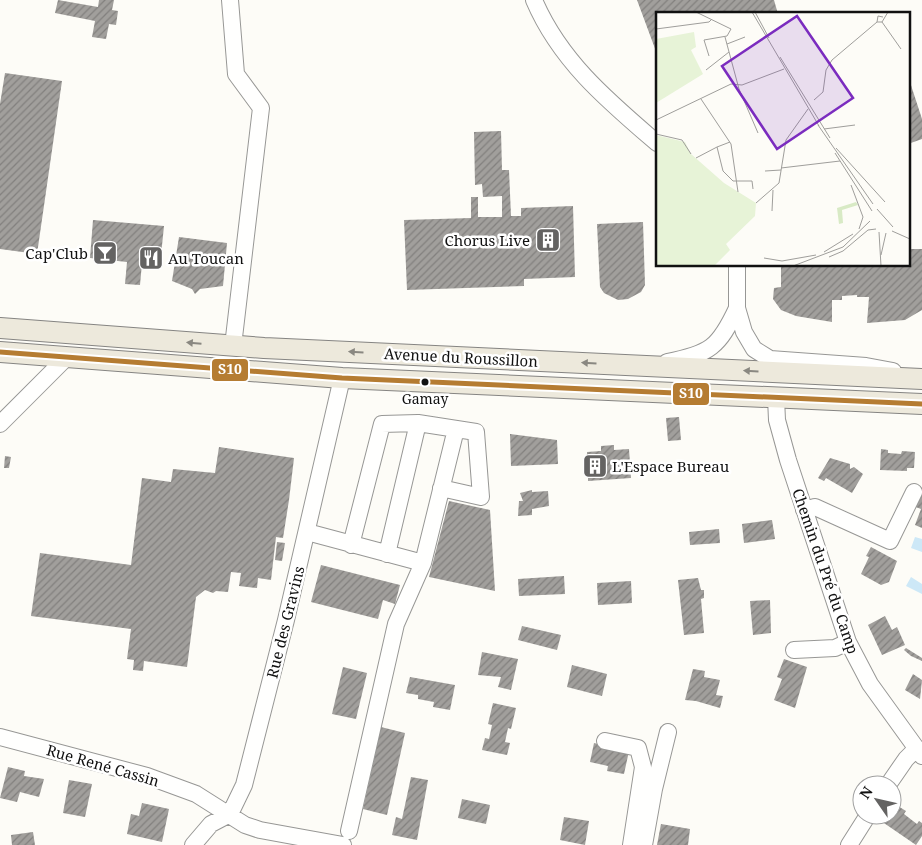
<svg xmlns="http://www.w3.org/2000/svg" width="922" height="845" viewBox="0 0 922 845" font-family="'Noto Serif',serif">
  <style>
    .water { fill: #cde8f7 }
    .building { fill: url(#building-hatch) }
    .lines { fill: none; stroke-linecap: round; stroke-linejoin: round }
    .minor-casing { stroke: #979795; stroke-width: 18 }
    .major-casing { stroke: #858482; stroke-width: 22 }
    .minor { stroke: #fffffe; stroke-width: 16 }
    .major { stroke: #ede9dc; stroke-width: 20 }
    .bus-1-casing { stroke: #fff; stroke-width: 9 }
    .bus-1 { stroke: #b57c32; stroke-width: 5 }
    .oneway { fill: #8a8881 }
    .bus-dot { fill: #111; stroke: #fff; stroke-width: 2 }
    .labels { text-anchor: middle; dominant-baseline: central; stroke-width: 5; stroke-linejoin: round; paint-order: stroke }
    .bus-label { font-size: 14px; fill: #111; stroke: #fff }
    .poi-label { font-size: 15px; fill: #111; stroke: #fff; text-anchor: end }
    .street-label { font-size: 15px; fill: #111; stroke: #fff }
    .inset-road { fill: none; stroke: #9f9e9b; stroke-width: 1 }
    .view { fill: #7b2cbf; fill-opacity: 0.15; stroke: #7b2cbf; stroke-width: 2.5 }
    .inset-edge { fill: none; stroke: #111; stroke-width: 2.5 }
    .line-badge { stroke: #fff; stroke-width: 2 }
    .badge-label { font-size: 14px; text-anchor: middle; font-weight: bold; fill: #fff }
  </style>
  <defs>
    <pattern id="building-hatch" width="6" height="6" patternUnits="userSpaceOnUse" patternTransform="scale(1.25)"><rect width="6" height="6" fill="#a19f9c"/><path d="M-1 1l2-2M0 6l6-6M5 7l2-2" fill="none" stroke="#82807e"/></pattern>
  </defs>
  <rect width="100%" height="100%" fill="#fdfcf7"/>
  <path class="water" d="M915,537L922,539V552L911,548Z
    M911,577L922,584V594L906,586Z"/>
  <path class="building" d="M58,0L98,7L99,0H114L112,10L118,11L116,25L109,24L106,39L92,37L95,21L55,13Z
    M637,0H774L778,14H657V54Z
    M5,73L62,81L37,254L0,249V104Z
    M909,79L922,119V139L908,144Z
    M501,131L502,170H509L511,216H521V208L573,206L575,277L524,279V286L407,290L404,220L471,218V197H478V217H502V196L483,197L482,184L475,185L474,132Z
    M93,220L164,226L160,265L142,263L140,285L125,284L127,262L90,258Z
    M643,222L645,285L641,292L628,299L618,300L604,293L600,287L597,224Z
    M179,237L227,243L223,286L200,289L195,294L192,289L172,281Z
    M908,249H922V310L905,320L867,323L869,297H857V295L842,296V300H832V322L796,316L781,310L773,299L774,288L781,287V265H908Z
    M679,417L681,440L668,441L666,418Z
    M510,434L557,440L558,464L511,466Z
    M614,445V450L629,449L631,478L588,481V471H584V462H587V452L601,451V446Z
    M219,447L294,458L289,500L283,538L276,537L271,580L258,578L257,588L239,586L241,573L231,572L228,592L216,591L213,593L205,590L196,597L187,667L144,661L143,671L133,670L134,660L127,659L131,629L31,616L40,553L131,565L142,478L171,482L173,469L215,473Z
    M881,449L888,450V453L901,454L902,451L915,452L914,468H907V471L880,470Z
    M5,456L11,457L9,468H4Z
    M830,458L850,464V469L854,467L863,474L852,493L826,478L824,481L818,478Z
    M532,490V492L548,491L549,506L532,509V515L518,516L519,501H523L520,493Z
    M918,493L922,494V528L915,525L921,509L913,506Z
    M449,501L490,510L495,591L429,577Z
    M772,520L775,539L744,543L742,524Z
    M719,529L720,543L690,545L689,532Z
    M277,542L285,543L282,561L275,560Z
    M871,547L897,561L889,582L881,585L861,574L869,557L866,556Z
    M321,565L400,585L395,604L383,600L378,619L311,602Z
    M564,576L565,594L519,596L518,579Z
    M698,578L701,590H704V598L701,599L704,633L684,635L678,580Z
    M631,581L632,603L598,605L597,583Z
    M770,600L771,633L753,635L750,601Z
    M885,616L892,630L897,627L905,645L882,655L868,625Z
    M522,626L561,635L557,650L518,640Z
    M906,648L922,658V661L911,656L904,650Z
    M482,652L518,659L511,690L498,687L501,677L478,675Z
    M784,659L807,667L795,708L774,700L782,679L777,677Z
    M572,665L607,674L602,696L567,687Z
    M343,667L367,673L356,719L332,714Z
    M693,669L705,671L704,677L720,680L716,695L723,696L720,708L696,701L685,700Z
    M913,674L922,680L920,699L905,690Z
    M410,677L455,685L450,710L433,707L434,702L418,699V695L406,693Z
    M493,703L516,708L511,729L508,728L505,742L510,743L507,755L482,750L485,738L489,739L492,725L488,724Z
    M381,727L405,733L387,815L363,809Z
    M594,743L629,751L624,774L607,771L608,766L590,762Z
    M8,767L25,771L24,776L44,779L39,797L20,792L17,802L0,798Z
    M411,777L428,780L417,840L392,835L396,817L402,819Z
    M69,780L92,784L85,817L63,813Z
    M462,799L490,805L486,824L458,818Z
    M142,803L169,809L162,842L127,834L131,814L139,816Z
    M893,803L906,811L904,814L913,821L917,824L919,821L922,823V836L916,845L881,821L885,815H892Z
    M564,817L589,821L585,845L560,840Z
    M661,824L690,829L688,845H657Z
    M33,832L35,845H12L11,835Z"/>
  <g class="lines">
    <defs>
      <path id="minor" d="M230,0L236,74L261,108L233,346
        M534,0C560,61 608,101 657,143
        M737,265V308L744,332L754,349L770,359L866,366L893,371
        M667,362C710,354 719,347 737,308
        M776,398L777,420L788,460L848,642L870,684L922,756
        M0,424L67,357
        M804,510L815,507L890,541L914,492
        M307,532L423,563
        M351,545L382,424L418,423L476,432L481,497L441,488
        M387,554L418,423
        M794,650L835,648L848,642
        M0,737L147,776L196,794L245,825L260,830L343,845
        M605,741L638,748L643,767L631,845
        M888,785L906,759L916,749
        M349,831L396,624L423,563L456,429
        M193,845L211,824L230,814L244,785L286,620L342,378
        M644,845L654,789L668,732
        M849,845L868,815"/>
      <path id="major" d="M0,328L264,348L922,379
        M0,352L342,378L922,404"/>
    </defs>
    <use href="#minor" class="minor-casing"/>
    <use href="#major" class="major-casing"/>
    <use href="#minor" class="minor"/>
    <use href="#major" class="major"/>
    <defs>
      <path id="bus-1" d="M0,352L342,378L922,404"/>
    </defs>
    <use href="#bus-1" class="bus-1-casing"/>
    <use href="#bus-1" class="bus-1"/>
  </g>
  <defs><path id="oneway-solid" d="M-6-.8H1V-3.2L6.5 0L1 3.2V.8H-6Z" transform="scale(1.25)"/></defs>
  <g class="oneway">
    <use href="#oneway-solid" transform="translate(194 343) rotate(-175)"/>
    <use href="#oneway-solid" transform="translate(356 352) rotate(-177)"/>
    <use href="#oneway-solid" transform="translate(589 363) rotate(-177)"/>
    <use href="#oneway-solid" transform="translate(751 371) rotate(-177)"/>
  </g>
  <defs>
    <symbol id="building-square" viewBox="-11 -11 22 22"><rect x="-9" y="-9" width="18" height="18" rx="4" fill="#646362" stroke="#fff"/><path d="M-4-6H4V6H1V3H-1V6H-4ZM-2.5-4.3h1.7v1.8h-1.7ZM.8-4.3h1.7v1.8H.8ZM-2.5-1h1.7V.8h-1.7ZM.8-1h1.7V.8H.8Z" fill="#fff"/></symbol>
    <symbol id="bar-square" viewBox="-11 -11 22 22"><rect x="-9" y="-9" width="18" height="18" rx="4" fill="#646362" stroke="#fff"/><path d="M-6-5H6L.8 .8V4.5H3.5V6h-7V4.5H-.8V.8Z" fill="#fff"/></symbol>
    <symbol id="restaurant-square" viewBox="-11 -11 22 22"><rect x="-9" y="-9" width="18" height="18" rx="4" fill="#646362" stroke="#fff"/><path d="M-5-6h1v4h1v-4h1v4h1v-4h1v5L-1.5 .5V6h-2V.5L-5-1ZM5-6V6H3V1.5H1.5Q1.5-4 5-6Z" fill="#fff"/></symbol>
  </defs>
  <g fill-rule="evenodd">
    <use href="#building-square" x="534" y="226" width="28" height="28"/>
    <use href="#bar-square" x="91" y="239" width="28" height="28"/>
    <use href="#restaurant-square" x="137" y="244" width="28" height="28"/>
    <use href="#building-square" x="581" y="452" width="28" height="28"/>
  </g>
  <circle class="bus-dot" cx="425" cy="382" r="4.5"/>
  <g class="labels">
    <g class="bus-label">
      <text x="425" y="398">Gamay</text>
    </g>
    <g class="poi-label">
      <text x="530" y="240">Chorus Live</text>
      <text x="88" y="253">Cap'Club</text>
      <text x="168" y="258" text-anchor="start">Au Toucan</text>
      <text x="612" y="466" text-anchor="start">L'Espace Bureau</text>
    </g>
    <g class="street-label">
      <text transform="translate(461 357) rotate(3)">Avenue du Roussillon</text>
      <text transform="translate(826 571) rotate(71)">Chemin du Pré du Camp</text>
      <text transform="translate(285 622) rotate(-76)">Rue des Gravins</text>
      <text transform="translate(103 765) rotate(16)">Rue René Cassin</text>
    </g>
  </g>
  <g transform="translate(656 12)">
    <rect width="254" height="254" fill="#fdfcf7"/>
    <path d="M38,20L40,35L35,38L47,62L0,91V27ZM0,123L29,130L35,142L68,171L100,191L99,204L70,232L74,238L58,254H0Z" fill="#e7f3d7"/>
    <path d="M200,190L202,193L186,198L187,211L183,212L181,196Z" fill="#d8eac5"/>
    <path class="inset-road" d="M40,0L75,17L71,24L48,28L53,44M96,0L163,114M99,0L113,26M227,5L222,4L221,10H226L232,0M226,10L245,37M0,17L53,10L56,7M69,25L83,77L102,121M71,32L89,25M124,45L174,126M50,58L73,40M45,87L75,132L82,180M158,88L167,80L170,58L176,48L221,10M0,108L75,72L86,73L128,57M162,113L217,192M168,117L199,113M0,122L26,128L35,142M74,130L61,135L67,159L77,169H96L97,177M180,136L229,190M179,141L216,199M40,146L61,135M125,156L184,149M109,159L125,158M195,173L207,205L203,217M100,191L123,171L130,128L152,97M221,197L237,215M116,199L117,178M236,219L254,227M223,220L225,254M168,240L197,222M225,243L230,221M173,245L187,239L212,218L220,217M108,246L126,249L160,243M137,254L187,235L214,209"/>
    <path class="view" d="M141,4L197,86L121,137L66,54Z"/>
    <rect width="254" height="254" class="inset-edge"/>
  </g>
  <g class="line-badge">
    <rect x="211" y="358" width="38" height="24" rx="5" fill="#b57c32"/>
    <rect x="672" y="382" width="38" height="24" rx="5" fill="#b57c32"/>
  </g>
  <g class="badge-label">
    <text x="230" y="374">S10</text>
    <text x="691" y="398">S10</text>
  </g>
  <g transform="translate(877 800) rotate(304)"><circle r="24" fill="#ffffff" stroke="#a0a0a0"/>
  <path d="M0-4L9 19L0 12L-9 19Z" fill="#646362"/>
  <text y="-8" font-size="14" font-weight="bold" text-anchor="middle" fill="#111111">N</text>
  </g>
</svg>
